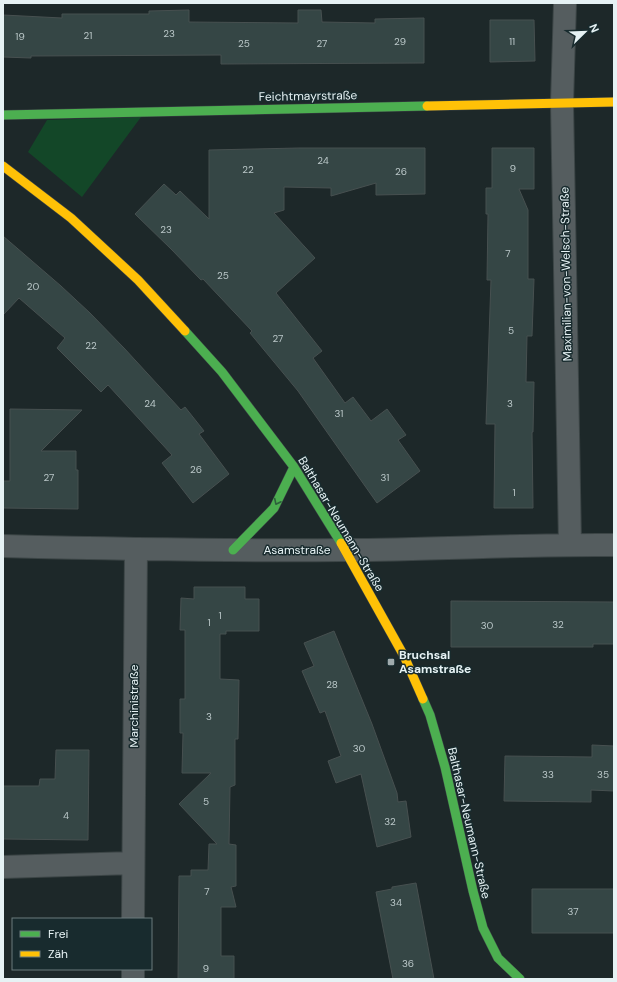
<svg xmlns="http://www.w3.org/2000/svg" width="617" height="982" viewBox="0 0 617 982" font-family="'DM Sans',sans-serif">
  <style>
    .green { fill: #134728 }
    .building { fill: #354645; stroke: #475050 }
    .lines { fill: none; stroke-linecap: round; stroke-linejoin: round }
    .street-casing { stroke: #3c4546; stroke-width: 24 }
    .fast-casing { stroke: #3c4546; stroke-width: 10 }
    .slow-casing { stroke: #3c4546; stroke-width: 10 }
    .street { stroke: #555d5f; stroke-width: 22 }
    .fast { stroke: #4caf50; stroke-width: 9 }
    .slow { stroke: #ffc107; stroke-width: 9 }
    .oneway { stroke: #2d603c }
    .poi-dot { fill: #a0abad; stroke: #182b2e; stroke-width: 1.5 }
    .labels { text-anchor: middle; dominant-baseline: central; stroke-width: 3; stroke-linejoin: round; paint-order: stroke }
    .number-label { font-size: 10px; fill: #bac7c8 }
    .street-label { font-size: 12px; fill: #e6f2f4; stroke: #182b2e }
    .poi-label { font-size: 12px; font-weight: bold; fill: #e6f2f4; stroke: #182b2e; text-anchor: start }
  </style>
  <rect width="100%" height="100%" fill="#1d2829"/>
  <path class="green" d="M141,117L82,197L28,152L47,120Z"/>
  <path class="building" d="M189,10V22L298,23V10H321L322,22L375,23V19L424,18V63L221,64V55L31,56V58L3,57V15L62,18V14H149V11Z
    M490,20H534L535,61L490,62Z
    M299,148H425V194L376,195V183L331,196V188L284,187V210L274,213L315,258L276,293L322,351L313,358L345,403L353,397L371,421L387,409L406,435L398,440L420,471L377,503L298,391L250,333L252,331L203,279L201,280L171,249L135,214L164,184L176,195L180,191L209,219V150Z
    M492,148H534V189H519L528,210V279H534L532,336H527L526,382H534L533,432H532L533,508H494L495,424H486L491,280H487L488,214H486V188H492Z
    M3,236L61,286L90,313L124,348L181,410L185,407L204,431L199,434L229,474L193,503L162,463L172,455L108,385L101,392L57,348L65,338L19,298L3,315Z
    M10,409L82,410L41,451H76V470H78V509L3,508V481H10Z
    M194,587H245V599H259V631H226V634H220V679L239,680L238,739H235V785L230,787L229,844L236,845V886L231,887L236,907H221V956H234V979H178L179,876H191V870H208L209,844H217L179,804L211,773H182L183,733H180V699H185V630H180L181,598L194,599Z
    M451,601L614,602V644H593V647H451Z
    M334,631L372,724L397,793L398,802L406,801L411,837L377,847L361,774L336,783L328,761L341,756L325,711L320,713L302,671L314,666L304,643Z
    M592,745L614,746V791L591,790V802L504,801L505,756L592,757Z
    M56,750H89L88,840L3,839V786H39L40,779H55Z
    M416,883L434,979H393L376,892L392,889V887Z
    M532,889H614V933H532Z"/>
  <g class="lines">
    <defs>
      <path id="street" d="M565,3L562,103L570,544
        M3,546C117,549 230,551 344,550C434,550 524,544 614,545
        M3,867L133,863
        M133,919L136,549
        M133,969V979"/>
      <path id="fast" d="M3,115L427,106
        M185,331L222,372L294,467L341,543
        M233,550L274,508L294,467
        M423,699L430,715L445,767L473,891L483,928L498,958L520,979"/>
      <path id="slow" d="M427,106L614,102
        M3,166L71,218L138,280L185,331
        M341,543L404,656L423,699"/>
    </defs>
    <use href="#street" class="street-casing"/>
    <use href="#fast" class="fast-casing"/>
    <use href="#slow" class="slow-casing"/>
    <use href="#street" class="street"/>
    <use href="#fast" class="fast"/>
    <use href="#slow" class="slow"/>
  </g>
  <defs><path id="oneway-chevron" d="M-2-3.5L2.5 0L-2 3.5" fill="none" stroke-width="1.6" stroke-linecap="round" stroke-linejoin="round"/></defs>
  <use class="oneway" href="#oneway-chevron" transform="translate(277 502) rotate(116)"/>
  <rect class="poi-dot" x="387" y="658" width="8" height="8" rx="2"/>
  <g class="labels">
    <g class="number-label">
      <text x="169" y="33">23</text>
      <text x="88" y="35">21</text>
      <text x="20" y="36">19</text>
      <text x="400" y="41">29</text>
      <text x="512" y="41">11</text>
      <text x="244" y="43">25</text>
      <text x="322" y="43">27</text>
      <text x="323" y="160">24</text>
      <text x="513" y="168">9</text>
      <text x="248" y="169">22</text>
      <text x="401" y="171">26</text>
      <text x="166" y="229">23</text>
      <text x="508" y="253">7</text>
      <text x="223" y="275">25</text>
      <text x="33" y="286">20</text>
      <text x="511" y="330">5</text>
      <text x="278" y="338">27</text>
      <text x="91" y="345">22</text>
      <text x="150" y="403">24</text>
      <text x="510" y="403">3</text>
      <text x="339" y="413">31</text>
      <text x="196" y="469">26</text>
      <text x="49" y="477">27</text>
      <text x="385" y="477">31</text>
      <text x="514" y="492">1</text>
      <text x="220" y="615">1</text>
      <text x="209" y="622">1</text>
      <text x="558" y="624">32</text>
      <text x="487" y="625">30</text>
      <text x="332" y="684">28</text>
      <text x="209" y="716">3</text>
      <text x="359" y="748">30</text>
      <text x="548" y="774">33</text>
      <text x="603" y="774">35</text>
      <text x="206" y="801">5</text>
      <text x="66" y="815">4</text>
      <text x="390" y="821">32</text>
      <text x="207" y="891">7</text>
      <text x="396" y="902">34</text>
      <text x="573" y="911">37</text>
      <text x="408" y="963">36</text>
      <text x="206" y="968">9</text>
    </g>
    <g class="street-label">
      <text transform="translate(308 96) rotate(-1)">Feichtmayrstraße</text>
      <text transform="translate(566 274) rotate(-91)">Maximilian-von-Welsch-Straße</text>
      <text transform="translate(341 524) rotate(59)">Balthasar-Neumann-Straße</text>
      <text x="297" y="550">Asamstraße</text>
      <text transform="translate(134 706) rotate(-90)">Marchinistraße</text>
      <text transform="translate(469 823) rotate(77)">Balthasar-Neumann-Straße</text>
    </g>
    <g class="poi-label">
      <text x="399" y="655">Bruchsal<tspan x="399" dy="14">Asamstraße</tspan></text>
    </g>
  </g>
  <rect width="617" height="982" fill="none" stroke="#e6f2f4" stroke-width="8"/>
  <rect x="12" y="918" width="140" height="52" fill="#182b2e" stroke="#6a7b7d"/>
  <rect x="20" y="931" width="20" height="6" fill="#4caf50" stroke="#6a7b7d"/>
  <text x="48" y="938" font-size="12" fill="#e6f2f4">Frei</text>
  <rect x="20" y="951" width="20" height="6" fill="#ffc107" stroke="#6a7b7d"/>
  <text x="48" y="958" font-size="12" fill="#e6f2f4">Zäh</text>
  <g transform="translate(585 32) rotate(67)" stroke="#182b2e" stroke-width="3" paint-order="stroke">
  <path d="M0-3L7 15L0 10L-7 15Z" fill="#e6f2f4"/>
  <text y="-6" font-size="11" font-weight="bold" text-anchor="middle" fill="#e6f2f4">N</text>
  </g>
</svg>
